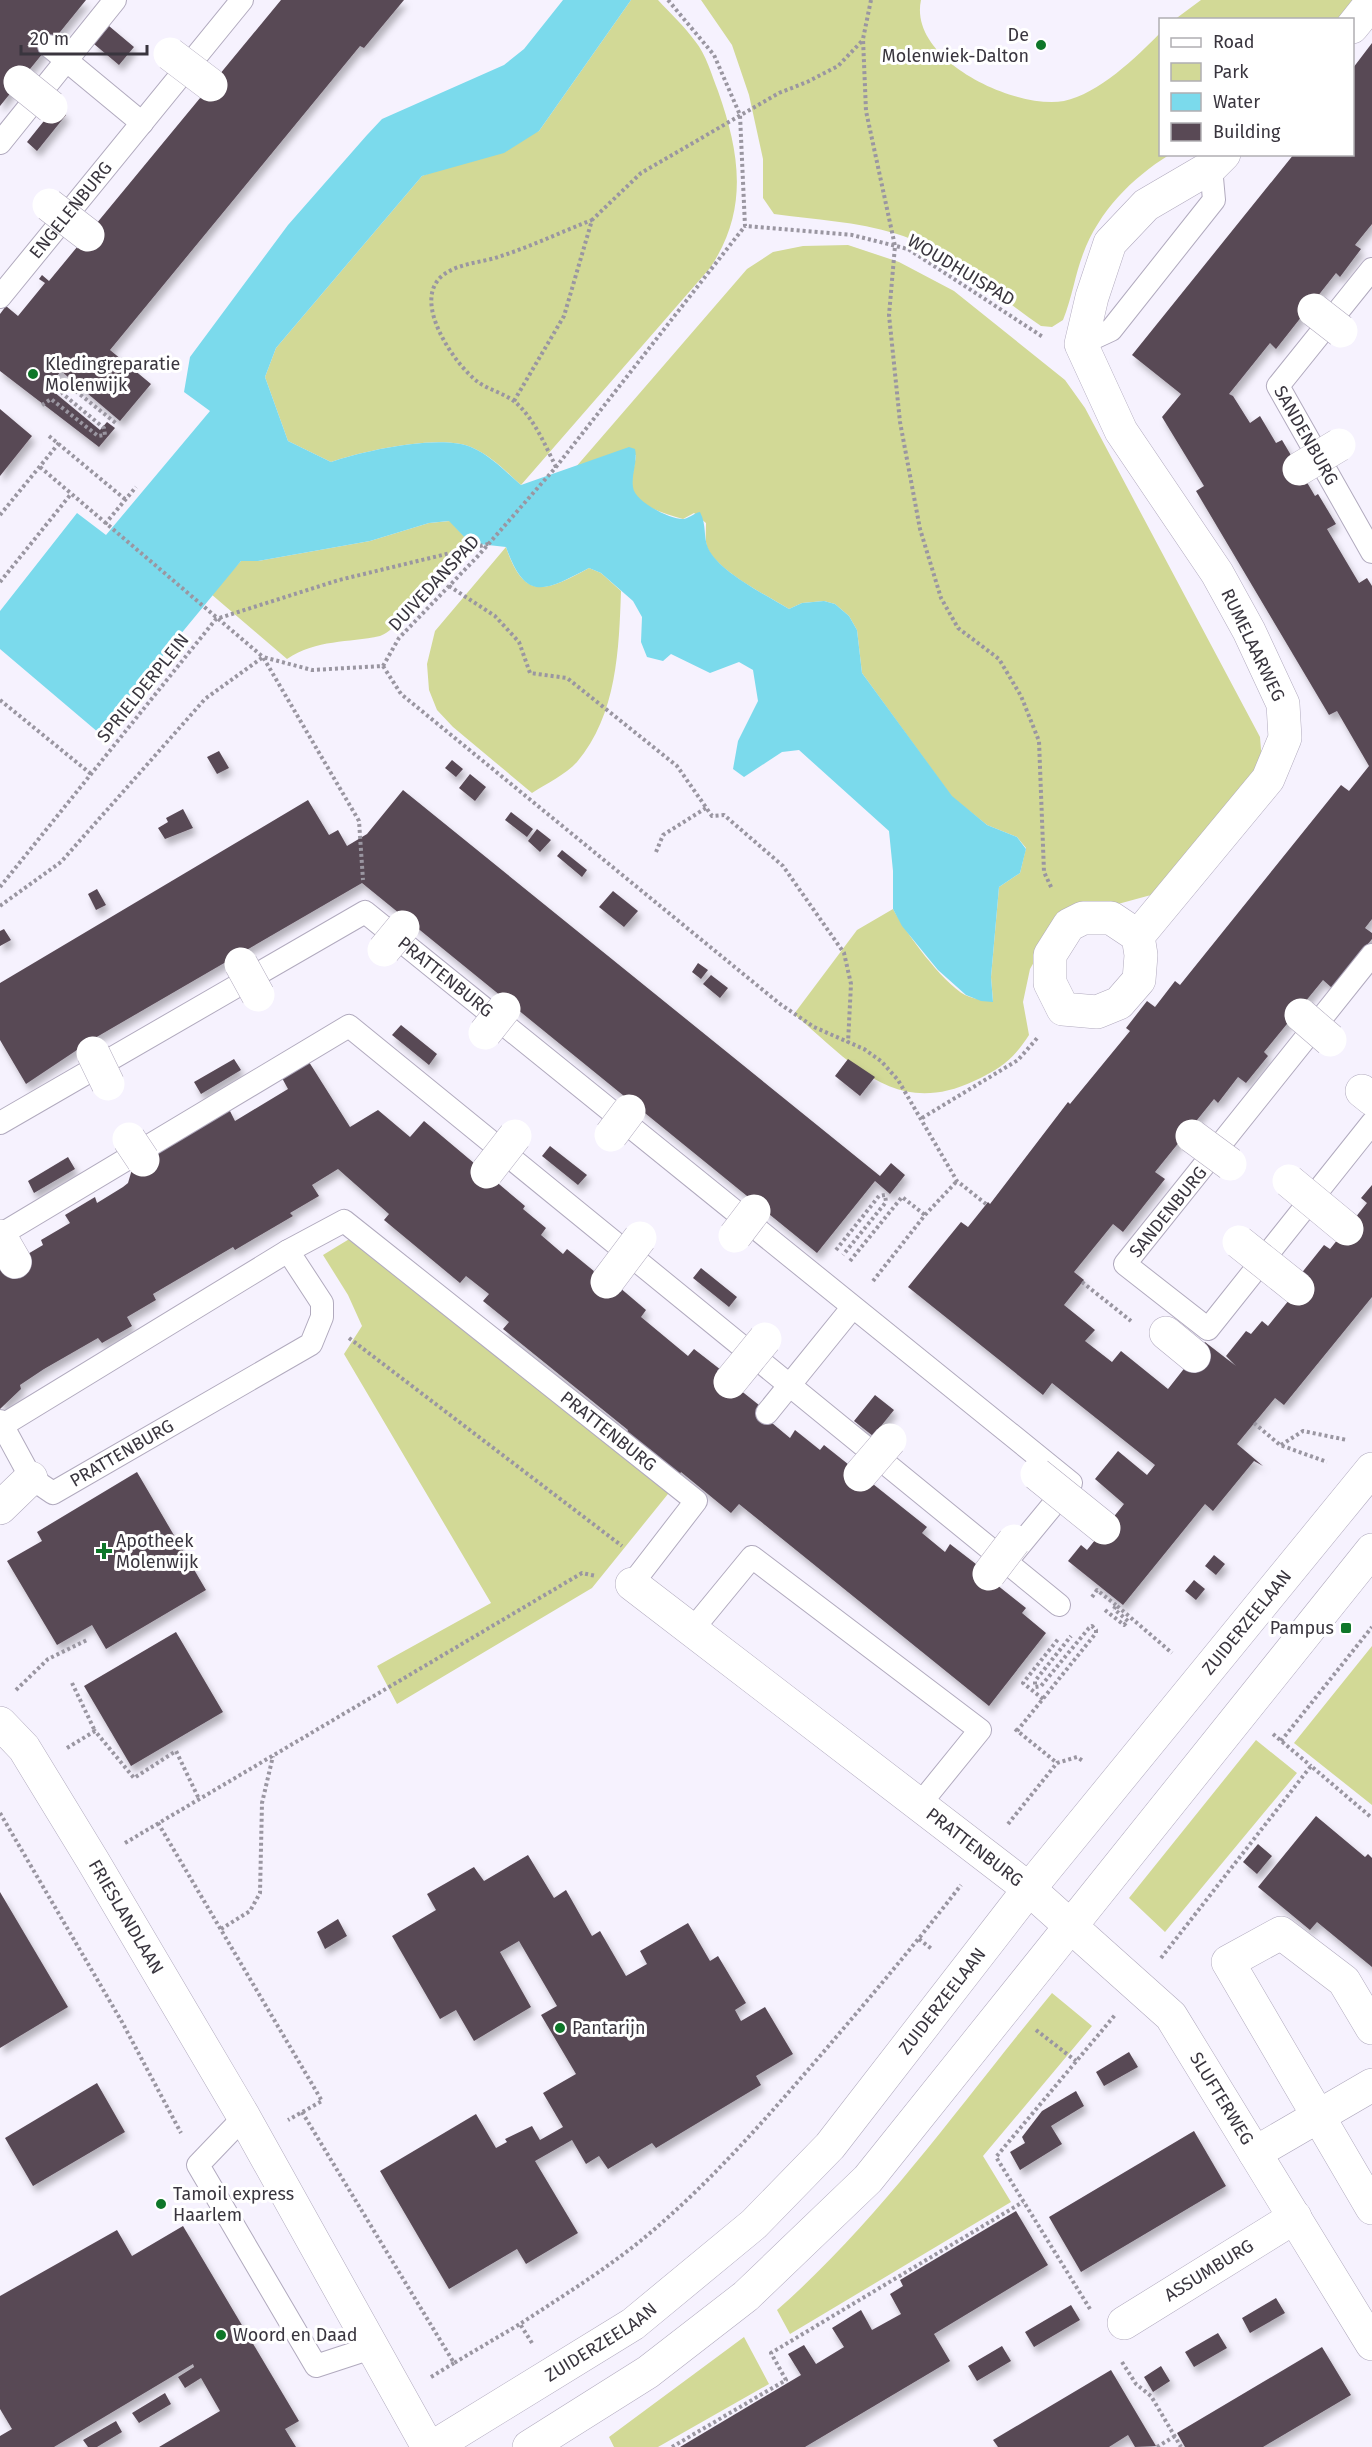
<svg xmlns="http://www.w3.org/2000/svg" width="1372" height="2447" viewBox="0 0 1372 2447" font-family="'Fira Sans',sans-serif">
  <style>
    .green { fill: #d2d996 }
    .water { fill: #7bdaec }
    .building { fill: #594955; filter: url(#shadow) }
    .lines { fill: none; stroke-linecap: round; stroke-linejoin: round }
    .service-casing { stroke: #b1aabe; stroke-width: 24 }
    .pedestrian-casing { stroke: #b1aabe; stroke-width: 34 }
    .minor-casing { stroke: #b1aabe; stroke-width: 34 }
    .tertiary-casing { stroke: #b1aabe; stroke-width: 34 }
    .path { stroke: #9a96a1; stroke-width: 4; stroke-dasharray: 3 3; stroke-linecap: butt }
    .service { stroke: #fff; stroke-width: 22 }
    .pedestrian { stroke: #fff; stroke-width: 33 }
    .minor { stroke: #fff; stroke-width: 33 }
    .tertiary { stroke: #fff; stroke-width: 33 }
    .pedestrian-bridge-casing { stroke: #b1aabe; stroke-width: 34; stroke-linecap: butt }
    .pedestrian-bridge { stroke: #fff; stroke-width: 33 }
    .poi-dot { fill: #0e7629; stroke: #fff; stroke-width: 2 }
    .labels { text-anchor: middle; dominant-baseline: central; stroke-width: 6; stroke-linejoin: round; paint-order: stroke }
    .poi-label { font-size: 18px; fill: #39353e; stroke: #fff; text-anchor: start }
    .street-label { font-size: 18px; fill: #39353e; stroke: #fff }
  </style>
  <defs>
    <filter id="shadow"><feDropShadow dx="3.5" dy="6" stdDeviation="3" flood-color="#0004"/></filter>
  </defs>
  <rect width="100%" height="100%" fill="#f6f2fe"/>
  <path class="green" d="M631,0H658C670,13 684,26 695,41C706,54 712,76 718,91C740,153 749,210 710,268L521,485C507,472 491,456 473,448C442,433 363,451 331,462L288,441L265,377L276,348L422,176L539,131Z
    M701,0H921C908,60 1016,110 1064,101C1098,94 1137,57 1160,33V154L1169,155C1132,178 1099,211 1083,254C1075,275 1072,298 1063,320L1052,327L1041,326C995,295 951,251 897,234C856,221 815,220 774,214L763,198V159L749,95L732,45Z
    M1201,0H1358L1343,19L1174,20Z
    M848,245L899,262L954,291L1065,380L1085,408L1260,737L1262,762L1151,895L1107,907L1046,941L1030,969L1023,1002L1029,1035C1013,1060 1000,1069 974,1081C894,1119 850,1061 794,1014L857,930L893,909C906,933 942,982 965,995C973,999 984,1000 993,1001L991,977L999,887L1020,873L1026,848L1017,837L987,825L952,797L862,673L857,630L849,616L835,604L824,601L802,603L789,609C766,595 717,571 707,547C705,540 706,531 706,523L694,513L683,519C667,514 636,507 632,488C631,479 635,464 636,455L575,468L747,269L773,252L803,246Z
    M450,521L470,543C454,561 399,631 380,636C348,643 317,639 287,659L211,594L241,561H258L370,541L429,523Z
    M506,547C524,601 546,592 589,568L601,573L621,591C619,649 617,715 577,762C566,774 546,784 532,793L453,727L437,710L429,690L427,664L435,631Z
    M351,1238L672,1489L592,1588L397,1704L377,1666L491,1603L344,1354L362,1326L348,1295L323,1255Z
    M1372,1646V1805L1294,1743Z
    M1256,1740L1297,1773L1165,1932L1129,1898Z
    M1052,1993L1092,2026L983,2156L1011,2202L790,2334L777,2310C882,2218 963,2100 1052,1993Z
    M744,2337L769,2384L658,2447H614L609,2437Z"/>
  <path class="water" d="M563,0H631L539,131L504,153L422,176L276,348L265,377L288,441L331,462C363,451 442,433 473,448C491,456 506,472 521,485L629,447L635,449C638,462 631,474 633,487C634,501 669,519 683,519C688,519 694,513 700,512C707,526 703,536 708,548C719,572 766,595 789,609L802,603L824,601L835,604L849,616L857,630L862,673L952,796L987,825L1017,837L1026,849L1020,873L999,887L991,977L993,1002L981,1001L966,995L938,970L902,926L893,909V871L889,831L799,750L782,752L744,777L733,769L738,741L758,701L753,670L739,662L710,673L671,654L663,661L647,657L641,642L642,617L633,601L601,573L589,568C545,591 526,603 506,547L470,543L449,521L429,523L370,541L258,561H241L99,733L0,649V611L77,513L106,535L210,411L184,392L190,357L288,225L367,135L382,119L504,65L524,49Z"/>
  <path class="building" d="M0,0H86L0,106Z
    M281,0H404L364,48L360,46L110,350L151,384L120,421L61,371L48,387L100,430L107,422L115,428L99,447L0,371V314L6,306L18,316L45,283L39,279L42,275L49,281Z
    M109,26L134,47L119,65L94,44Z
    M1372,43V224L1355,245L1361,249L1340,277L1336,273L1276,349L1270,343L1229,394L1233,396L1250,423L1260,416L1276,443L1282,440L1315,496L1318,494L1336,524L1327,529L1359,583L1367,578L1372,586V919L1365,928L1372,933V939L1332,988L1323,980L1264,1052L1268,1056L1246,1083L1238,1077L1218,1103L1214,1099L1155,1172L1165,1179L1123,1232L1113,1224L1074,1272L1084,1280L1064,1305L1095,1330L1085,1341L1112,1362L1121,1351L1168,1389L1205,1342L1236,1366L1226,1356L1246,1331L1251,1334L1262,1321L1268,1326L1306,1279L1300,1275L1324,1245L1330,1249L1367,1203L1361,1198L1372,1185V1297L1284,1405L1275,1398L1237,1444L1263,1466L1254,1461L1213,1511L1205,1504L1123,1605L1068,1561L1081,1545L1087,1550L1124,1504L1095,1479L1118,1451L1147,1475L1155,1465L1052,1383L1043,1395L908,1287L961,1222L968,1227L988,1202L990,1204L1068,1102L1070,1104L1130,1031L1126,1028L1147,1001L1155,1007L1175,981L1180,985L1341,785L1349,791L1369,766L1337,711L1329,715L1196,491L1204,486L1162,417L1181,394L1132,355L1294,154H1353V68Z
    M56,106L66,115L37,151L27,142Z
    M0,409L32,436L0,476Z
    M219,751L229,768L217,774L207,757Z
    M452,760L463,769L456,777L445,768Z
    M470,774L486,787L475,801L459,788Z
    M403,790L880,1176L891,1163L905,1175L890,1194L875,1181L817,1253L362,883L95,1038L26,1084L0,1040V983L308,800L329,835L338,830L347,846L367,834Z
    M183,809L193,828L165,839L158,828L168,822L166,818Z
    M511,812L533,829L527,837L505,820Z
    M537,829L551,840L540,852L528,841Z
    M562,850L587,870L582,877L557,856Z
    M97,889L106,905L96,910L88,894Z
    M613,891L638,911L624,927L599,907Z
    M4,929L11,940L0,946V931Z
    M698,963L708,970L701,979L692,972Z
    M711,975L728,988L720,998L703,984Z
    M401,1025L437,1054L429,1065L392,1035Z
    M234,1059L241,1070L201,1094L194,1082Z
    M848,1059L875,1077L860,1096L835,1076Z
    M309,1062L350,1127L378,1110L410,1137L424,1121L525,1206L523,1209L546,1228L541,1235L563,1254L567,1249L617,1290L619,1287L646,1310L641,1317L688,1356L694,1349L721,1370L720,1374L769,1413L766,1418L790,1438L795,1430L820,1450L824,1445L927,1527L922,1533L945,1552L950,1544L989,1574L987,1577L1026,1608L1022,1613L1046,1633L989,1706L739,1504L731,1513L681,1472L679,1475L627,1432L628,1430L503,1329L509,1322L483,1301L489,1294L466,1276L460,1283L384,1220L389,1214L338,1169L312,1185L319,1196L290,1213L293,1216L235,1250L233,1247L153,1294L156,1300L127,1317L132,1326L102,1343L98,1338L44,1369L20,1385L21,1389L0,1409V1267L4,1268L43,1245L41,1240L70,1223L65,1215L95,1197L97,1203L123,1187L128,1183L133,1166L229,1109L235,1121L288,1089L282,1078Z
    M550,1146L587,1175L578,1185L542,1156Z
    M68,1157L75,1169L34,1193L28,1181Z
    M701,1268L737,1297L729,1307L693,1278Z
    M875,1395L894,1410L873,1436L854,1421Z
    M137,1472L206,1590L106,1649L92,1625L57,1645L7,1561L42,1541L37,1532Z
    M1214,1555L1225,1564L1216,1575L1205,1566Z
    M1194,1580L1205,1589L1196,1600L1185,1591Z
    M176,1632L223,1712L131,1766L84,1686Z
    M1316,1816L1365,1857L1368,1854L1372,1858V1967L1317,1922L1310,1930L1258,1887Z
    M1258,1844L1272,1856L1257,1874L1243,1862Z
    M528,1855L554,1898L566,1890L592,1936L600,1931L626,1976L647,1964L640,1951L688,1923L710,1961L718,1956L746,2003L735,2010L741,2021L765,2007L793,2054L756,2076L761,2085L656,2148L652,2143L608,2169L599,2156L586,2164L572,2140L535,2161L578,2233L526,2264L517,2249L449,2289L380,2171L476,2114L496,2148L507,2142L505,2139L532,2126L540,2140L563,2127L543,2093L576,2074L541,2015L557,2006L519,1941L500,1952L531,2007L474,2041L456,2010L440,2019L392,1936L436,1910L427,1894L474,1867L484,1881Z
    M0,1892L68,2007L0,2048Z
    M338,1919L347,1936L325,1949L317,1932Z
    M1129,2052L1138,2067L1104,2086L1096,2072Z
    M97,2083L125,2132L33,2186L5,2138Z
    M1076,2091L1084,2106L1051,2126L1062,2144L1020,2170L1010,2152L1025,2143L1022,2137L1042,2111Z
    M1194,2131L1226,2186L1081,2272L1049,2217Z
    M1016,2211L1048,2265L934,2334L950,2361L805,2447H680L801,2375L788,2354L804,2345L816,2364L844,2347L832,2328L861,2310L872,2330L901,2314L890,2294L903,2286L900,2280Z
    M183,2226L299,2421L285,2429L296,2447H159L220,2411L201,2378L185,2388L178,2377L194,2367L193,2364L54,2447H0V2436L12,2429L0,2409V2296L117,2230L132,2256Z
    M1276,2298L1285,2313L1250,2333L1242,2318Z
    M1071,2305L1080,2320L1034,2347L1025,2332Z
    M1218,2333L1227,2348L1194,2367L1185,2352Z
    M1002,2346L1011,2361L977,2381L968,2366Z
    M1322,2347L1351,2395L1263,2447H1185L1177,2433Z
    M1161,2366L1170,2381L1153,2392L1144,2377Z
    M1111,2370L1156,2446L1135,2447L1128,2435L1109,2447H998L993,2440Z
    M165,2393L171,2404L139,2423L132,2413Z
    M116,2421L122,2432L97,2447H88L83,2440Z"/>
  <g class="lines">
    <defs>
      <g id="service">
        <path d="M49,46L142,123"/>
        <path d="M0,143L115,0"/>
        <path id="s1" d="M1372,269L1278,386L1372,552"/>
        <path id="s2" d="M0,297L242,0"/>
        <path d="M1081,344L1111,330L1214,200L1211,167"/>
        <path d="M1372,955L1125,1264L1208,1329L1372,1123"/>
        <path id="s3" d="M0,1123L365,912L1071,1483L1010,1557"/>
        <path d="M0,1235L349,1026L1059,1605"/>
        <path d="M767,1413L852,1308"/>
        <path id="s4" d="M0,1421L31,1478L53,1493L311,1344L322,1317V1303L288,1251L344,1221L696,1501L632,1584"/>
        <path d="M3,1425L288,1251"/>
        <path d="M692,1630L752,1557L980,1730L920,1804"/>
        <path d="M244,2117L198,2165L316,2366L371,2348"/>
      </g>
      <path id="pedestrian" d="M1362,1091L1372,1099
        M0,1236L15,1262
        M1166,1333L1194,1356"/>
      <g id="minor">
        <path d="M1352,27L1372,2"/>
        <path d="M1138,936L1111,918H1083L1069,925L1050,955V983L1063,1009L1097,1012L1119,1003L1139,980L1141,955L1138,936L1268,779L1285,738L1283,704L1249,631L1217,573L1121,431L1081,344L1092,297L1110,243L1146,205L1211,167L1224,154"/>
        <path d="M0,1508L31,1478"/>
        <path id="s5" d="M632,1584L1029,1889L1171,2016L1372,2344"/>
        <path id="s6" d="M0,1723L24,1748L93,1861L244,2117L428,2447"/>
        <path d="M1372,2028L1344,1981L1281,1933L1228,1962L1372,2208"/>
        <path d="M1255,2153L1372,2085"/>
        <path id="s7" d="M1124,2323L1295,2217"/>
      </g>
      <g id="tertiary">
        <path id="s8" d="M433,2447L633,2324L754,2224L830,2146L1029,1889L1372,1469"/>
        <path d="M529,2447L648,2372L746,2296L868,2179L1372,1550"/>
      </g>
    </defs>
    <use href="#service" class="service-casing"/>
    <use href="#pedestrian" class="pedestrian-casing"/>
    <use href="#minor" class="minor-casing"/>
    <use href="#tertiary" class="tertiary-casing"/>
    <path class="path" d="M668,0L714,55L740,115L745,226L852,235L908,249L1043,337
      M871,0L863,39L866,111L895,246L889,315L900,422L920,529L941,598L958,628L999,659L1021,696L1039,741L1044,872L1052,889
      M514,401L564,316L592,220L641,173L779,93L807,82L838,66L863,40
      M42,405L51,399L98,436L105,435L104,428L63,394L61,390L67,384L117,424
      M49,436L126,500
      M40,467L263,657L359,821L363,880
      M556,467C545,445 534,418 515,402C504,393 489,390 478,382C455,365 411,302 442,276C458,263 480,263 498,257C530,247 561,232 592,220
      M0,515L59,443
      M105,524L136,487
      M0,582L71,494
      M449,586L495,616L519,642L530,673L567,678L677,766L712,816L724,815L783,866L844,953L851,984L848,1043
      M383,666L401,694L780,1004L814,1027L864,1049L881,1061L898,1080L957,1181L986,1204
      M0,700L91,774
      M656,852L663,835L706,808
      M0,887L216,619L339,580L488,544
      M0,906L61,862L205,699L263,657L312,670L383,666L399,638L478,556L556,467L745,226
      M922,1118L1018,1060L1039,1036
      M836,1250L879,1196L885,1195L886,1202L843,1255
      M850,1261L902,1197L925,1215
      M873,1281L925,1215L957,1181
      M1082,1282L1131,1321
      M349,1338L622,1546
      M1254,1423L1280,1445L1327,1462
      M1281,1445L1303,1431L1347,1440
      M1092,1597L1097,1590L1116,1605
      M1114,1609L1116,1605L1172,1653
      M1105,1610L1124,1625L1128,1621L1114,1609
      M72,1683L95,1731
      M16,1690L48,1659L87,1640
      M1043,1699L1023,1683L1059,1638
      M1015,1729L1057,1763
      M1017,1731L1096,1633V1630L1092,1626L1089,1628L1041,1686L1035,1687V1681L1071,1636
      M1273,1734L1311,1766
      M1281,1741L1372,1627
      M67,1748L95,1731L134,1778L176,1751L199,1799
      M0,1813L122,2022L181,2133
      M158,1823L322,2101L288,2120
      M1008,1824L1057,1763L1077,1757L1083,1761
      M125,1843L582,1573L596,1576
      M221,1929L250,1911L260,1893L262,1803L273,1756
      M919,1939L933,1950
      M1161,1958L1311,1766L1372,1818
      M1036,2030L1076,2061
      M302,2112L454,2363L520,2324
      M1090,2309L996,2157L1115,2015
      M532,2343L520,2324C564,2295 610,2267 650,2233C715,2178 770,2114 826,2049C872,1995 918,1941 961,1885
      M1122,2362L1136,2384L1151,2396L1181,2447
      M431,2377L454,2363
      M672,2447L786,2380L771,2353L1023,2202
      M1157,2447L1175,2436"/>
    <use href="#service" class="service"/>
    <use href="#pedestrian" class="pedestrian"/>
    <use href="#minor" class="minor"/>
    <use href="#tertiary" class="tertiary"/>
    <defs>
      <path id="pedestrian-bridge" d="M170,54L211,85
        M20,82L51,107
        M49,205L88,235
        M1314,310L1341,331
        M1299,469L1339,445
        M384,950L403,927
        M241,964L258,995
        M1301,1015L1330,1040
        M485,1033L504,1009
        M93,1053L108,1084
        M611,1135L629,1111
        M1192,1136L1230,1164
        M129,1139L143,1160
        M487,1172L515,1136
        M1289,1181L1347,1229
        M735,1236L754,1211
        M1239,1242L1298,1289
        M607,1282L640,1238
        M730,1382L765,1339
        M1037,1474L1104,1528
        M860,1475L890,1440
        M989,1574L1014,1541"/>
    </defs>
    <use href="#pedestrian-bridge" class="pedestrian-bridge-casing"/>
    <use href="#pedestrian-bridge" class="pedestrian-bridge"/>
  </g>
  <g class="poi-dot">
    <circle cx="1041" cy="45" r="6"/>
    <circle cx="33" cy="374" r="6"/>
    <path d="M101 1542h6v6h6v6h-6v6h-6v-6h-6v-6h6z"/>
    <rect x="1340" y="1622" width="12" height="12" rx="3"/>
    <circle cx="560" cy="2028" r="6"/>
    <circle cx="161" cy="2204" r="6"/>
    <circle cx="221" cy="2335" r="6"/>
  </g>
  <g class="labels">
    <g class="poi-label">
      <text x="1029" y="35" text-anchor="end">De<tspan x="1029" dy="21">Molenwiek-Dalton</tspan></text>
      <text x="45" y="364">Kledingreparatie<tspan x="45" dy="21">Molenwijk</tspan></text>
      <text x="116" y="1541">Apotheek<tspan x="116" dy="21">Molenwijk</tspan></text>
      <text x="1334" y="1628" text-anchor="end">Pampus</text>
      <text x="572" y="2028">Pantarijn</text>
      <text x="173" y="2194">Tamoil express<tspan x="173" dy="21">Haarlem</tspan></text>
      <text x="233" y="2335">Woord en Daad</text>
    </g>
    <g class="street-label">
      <text stroke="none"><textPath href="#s2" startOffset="112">ENGELENBURG</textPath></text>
      <text transform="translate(961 270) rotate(31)">WOUDHUISPAD</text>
      <text stroke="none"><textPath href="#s1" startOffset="207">SANDENBURG</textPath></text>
      <text transform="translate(434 583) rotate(-47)">DUIVEDANSPAD</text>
      <text transform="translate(1253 645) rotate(64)">RUMELAARWEG</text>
      <text transform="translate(143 688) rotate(-51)">SPRIELDERPLEIN</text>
      <text stroke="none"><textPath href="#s3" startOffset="525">PRATTENBURG</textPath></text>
      <text transform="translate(1168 1212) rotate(-51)">SANDENBURG</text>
      <text stroke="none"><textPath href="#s4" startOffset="896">PRATTENBURG</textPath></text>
      <text stroke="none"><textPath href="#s4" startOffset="171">PRATTENBURG</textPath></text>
      <text stroke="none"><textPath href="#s8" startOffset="1170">ZUIDERZEELAAN</textPath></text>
      <text stroke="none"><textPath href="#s5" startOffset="432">PRATTENBURG</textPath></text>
      <text stroke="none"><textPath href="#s6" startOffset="232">FRIESLANDLAAN</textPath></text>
      <text stroke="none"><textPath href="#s8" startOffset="684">ZUIDERZEELAAN</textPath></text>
      <text stroke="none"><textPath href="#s5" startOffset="788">SLUFTERWEG</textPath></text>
      <text stroke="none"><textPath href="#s7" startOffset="100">ASSUMBURG</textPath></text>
      <text stroke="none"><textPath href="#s8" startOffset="198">ZUIDERZEELAAN</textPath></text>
    </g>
  </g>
  <rect x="1159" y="18" width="195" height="138" fill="#ffffff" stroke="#b0aeb2" stroke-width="1.5"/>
  <rect x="1171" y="38" width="30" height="9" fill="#ffffff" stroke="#b0aeb2" stroke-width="1.5"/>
  <text x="1213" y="48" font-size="18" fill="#39353e">Road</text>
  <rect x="1171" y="63" width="30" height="18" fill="#d2d996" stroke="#b0aeb2" stroke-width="1.5"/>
  <text x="1213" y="78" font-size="18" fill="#39353e">Park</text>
  <rect x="1171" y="93" width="30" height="18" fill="#7bdaec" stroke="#b0aeb2" stroke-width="1.5"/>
  <text x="1213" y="108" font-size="18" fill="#39353e">Water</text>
  <rect x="1171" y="123" width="30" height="18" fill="#594955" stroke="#b0aeb2" stroke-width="1.5"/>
  <text x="1213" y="138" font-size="18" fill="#39353e">Building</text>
  <path d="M21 45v9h126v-9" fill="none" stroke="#39353e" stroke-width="3"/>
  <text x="30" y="45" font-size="18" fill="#39353e" stroke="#ffffff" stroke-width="4.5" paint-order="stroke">20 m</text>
</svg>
